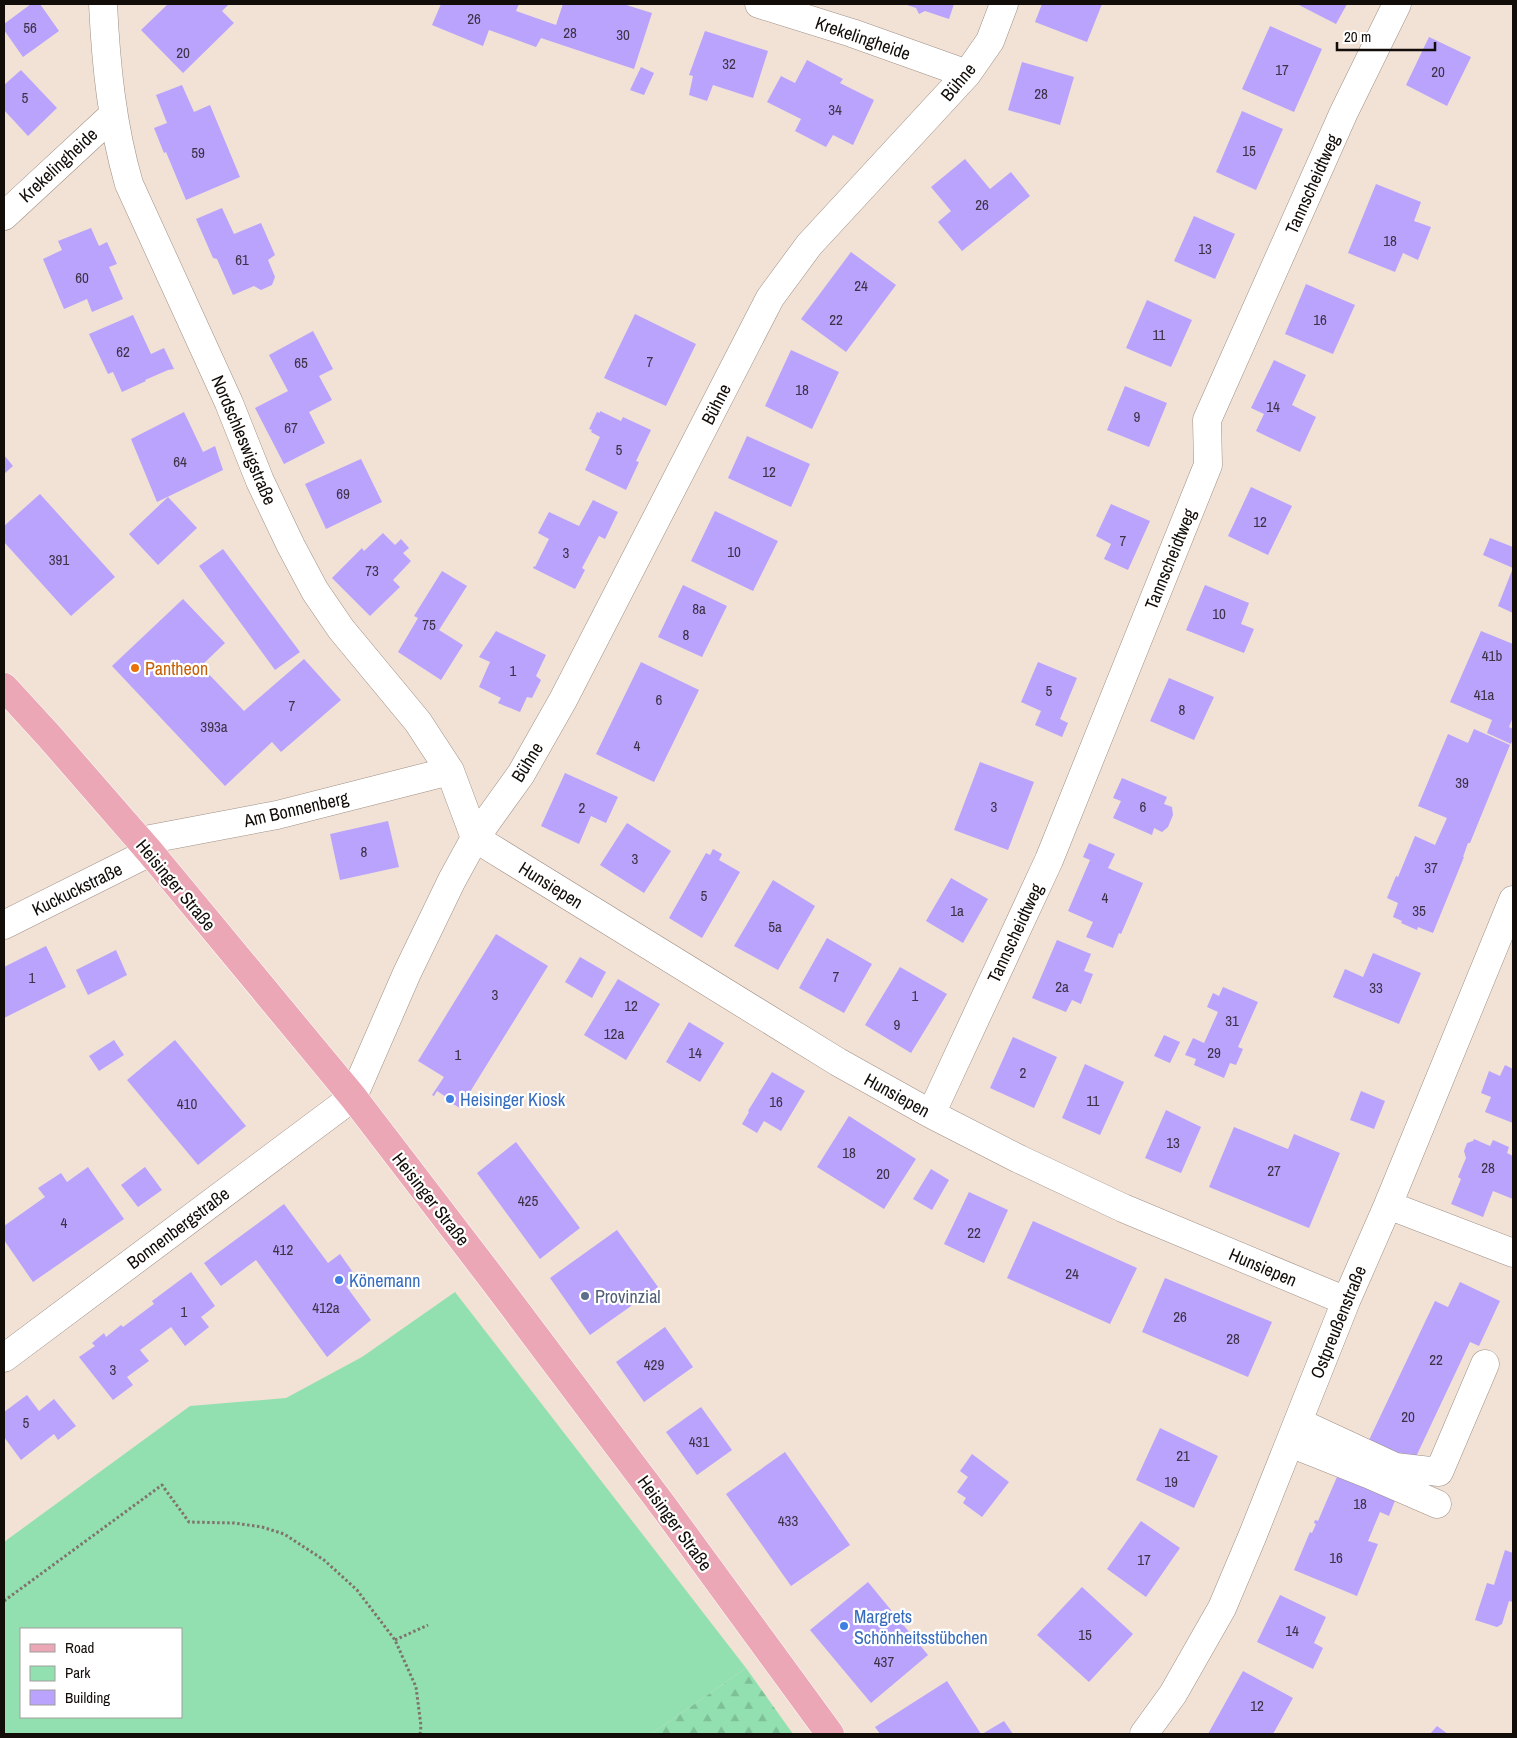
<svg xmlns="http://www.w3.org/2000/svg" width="1517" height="1738" viewBox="0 0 1517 1738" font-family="'Archivo Narrow',sans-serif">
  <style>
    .forest { fill: url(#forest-firs) }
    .park { fill: #92e0b0; fill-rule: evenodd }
    .building { fill: #b9a3fc }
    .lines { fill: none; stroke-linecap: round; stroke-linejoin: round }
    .minor-casing { stroke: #9f9085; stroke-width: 29 }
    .major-casing { stroke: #fff; stroke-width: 29 }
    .path { stroke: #7f746c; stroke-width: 3; stroke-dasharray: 2.5 2.5; stroke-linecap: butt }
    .minor { stroke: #fff; stroke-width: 28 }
    .major { stroke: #eba7b5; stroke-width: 28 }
    .food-dot { fill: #e8710a; stroke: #fff; stroke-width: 2 }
    .shop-dot { fill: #3f7fe0; stroke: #fff; stroke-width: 2 }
    .service-dot { fill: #5c6f8a; stroke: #fff; stroke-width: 2 }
    .labels { text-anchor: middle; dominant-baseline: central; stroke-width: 4.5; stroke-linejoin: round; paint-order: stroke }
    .number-label { font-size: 15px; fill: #3c3246 }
    .street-label { font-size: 18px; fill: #130d09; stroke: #fff }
    .food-label { font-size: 18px; fill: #c56008; stroke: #fff; text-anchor: start }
    .shop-label { font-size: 18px; fill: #366cbe; stroke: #fff; text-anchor: start }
    .service-label { font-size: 18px; fill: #4e5e75; stroke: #fff; text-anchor: start }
  </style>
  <defs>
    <pattern id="forest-firs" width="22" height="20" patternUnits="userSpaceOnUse" patternTransform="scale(1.25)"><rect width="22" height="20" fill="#92e0b0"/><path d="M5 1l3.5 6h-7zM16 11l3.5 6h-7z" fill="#7dbf96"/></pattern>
  </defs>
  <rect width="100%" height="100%" fill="#f2e1d5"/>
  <path class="forest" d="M746,1668L793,1734H651Z"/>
  <path class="park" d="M455,1292L746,1668L651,1734H4V1542L190,1406L286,1398L362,1357ZM21,1629H181V1717H21Z"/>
  <path class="building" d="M31,4H40L59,31L23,57L4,30V24Z
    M168,4H229L222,11L234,23L183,73L141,30Z
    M441,4H519L516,11L556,25L563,4H623L652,13L634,69L541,38L536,47L489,30L483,46L432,25Z
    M904,4H954L949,19L925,11L919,14L916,8Z
    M1042,4H1102L1087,42L1035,22Z
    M1297,4H1347L1336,24Z
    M1270,26L1322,49L1294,112L1242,89Z
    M705,31L768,51L753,98L713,85L707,101L689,95L693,76L689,75Z
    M1429,37L1471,57L1447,106L1406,85Z
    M807,60L843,79L840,83L874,100L853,145L833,135L826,147L795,131L801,119L767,102L781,76L795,83Z
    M1022,62L1074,77L1060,125L1008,110Z
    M641,67L654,73L644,95L630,90Z
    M21,70L57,108L28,136L4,110V85Z
    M182,85L194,112L210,105L240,177L186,200L166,152L164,153L154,128L167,123L156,95Z
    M1242,111L1283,129L1256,190L1216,172Z
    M965,159L990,189L1011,172L1030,196L962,251L938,222L951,211L931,187Z
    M1376,184L1421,202L1414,221L1431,227L1418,260L1403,253L1395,272L1348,253Z
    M222,208L234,234L261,223L275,255L268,260L275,277L272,285L261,290L254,286L233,295L217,259L213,258L196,219Z
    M1194,216L1235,234L1215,279L1174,261Z
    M91,228L99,246L107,242L117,264L109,267L123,299L92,312L87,299L64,309L43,259L62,250L58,241Z
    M851,252L896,285L846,352L801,319Z
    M1306,284L1355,305L1333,354L1285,334Z
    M1147,300L1192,320L1171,367L1126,348Z
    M635,314L696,344L666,406L604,378Z
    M133,315L151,354L164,348L174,369L168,370L145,380L146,381L122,392L113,372L108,374L89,334Z
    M313,331L333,369L319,376L332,400L309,412L325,443L284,464L255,408L288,391L269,355Z
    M791,350L839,372L812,429L765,406Z
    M1274,360L1306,375L1292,405L1316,417L1300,452L1256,431L1264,414L1251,408Z
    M1125,386L1167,403L1149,447L1107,430Z
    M600,411L621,421L623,417L651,430L636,461L639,462L626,490L585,470L600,437L591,432L592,430L589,429L597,412L600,413Z
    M184,412L203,452L215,446L223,470L157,502L131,439Z
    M747,436L810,464L791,507L728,478Z
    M4,455L13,466L4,474Z
    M361,459L382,502L326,529L305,484Z
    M1251,487L1292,506L1268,555L1228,536Z
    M40,494L115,577L71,616L4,542V526Z
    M168,497L197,528L158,565L129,534Z
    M593,500L618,512L605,539L599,536L582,568L585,570L575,589L533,568L534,566L535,567L549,539L538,533L549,512L579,526Z
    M1111,504L1150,521L1128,570L1104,559L1111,544L1096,536Z
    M715,511L778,541L753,591L691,561Z
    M383,533L395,545L401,539L409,548L403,553L411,561L393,580L400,587L370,616L332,578L362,548L364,551Z
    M1490,538L1513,547V613L1498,606L1513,568L1483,555Z
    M223,549L300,652L275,670L199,566Z
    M442,571L467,586L439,630L463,645L441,680L398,652L418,618L414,616Z
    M683,585L727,606L702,657L658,637Z
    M1205,585L1249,603L1241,624L1254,629L1244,653L1186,630Z
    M183,599L225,643L201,666L244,711L304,659L341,700L281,752L272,742L225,786L112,666Z
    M496,631L546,655L536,676L541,680L532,698L527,697L520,712L498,703L501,698L479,687L490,662L479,657Z
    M1481,631L1513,644V717L1509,727L1513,729V739L1511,744L1487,733L1492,720L1450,702Z
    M641,662L699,690L654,782L596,754Z
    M1038,662L1077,678L1060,719L1068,723L1062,737L1035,725L1041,711L1021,702Z
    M1169,678L1214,697L1194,740L1150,721Z
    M1474,729L1510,745L1470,843H1468L1463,857H1464L1433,933L1418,927L1417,930L1401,923L1402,921L1393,917L1398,903L1387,898L1396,876L1398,877L1415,836L1435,845L1447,818L1418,806L1448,734L1468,743Z
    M980,762L1034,782L1008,850L954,830Z
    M565,773L618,797L606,823L591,816L579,844L541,826Z
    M1122,778L1167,797L1164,804L1172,807L1173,815L1168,827L1162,832L1154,828L1152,835L1113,818L1121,801L1113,798Z
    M388,821L399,867L340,880L330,834Z
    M627,823L671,851L644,893L600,865Z
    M1089,843L1115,854L1108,868L1143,883L1121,934L1119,933L1113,948L1086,937L1093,922L1068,911L1090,860L1083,857Z
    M713,849L722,854L719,860L740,872L702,938L669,918L706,853L710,855Z
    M951,878L988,899L963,943L926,921Z
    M773,880L815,906L778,970L734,946Z
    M496,934L548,966L460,1108L453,1104L454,1102L437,1091L434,1096L432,1095L444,1077L418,1061Z
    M827,938L872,964L844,1013L799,988Z
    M1057,940L1091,954L1084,971L1093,974L1081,1004L1072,1000L1066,1012L1032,998Z
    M46,946L66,987L4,1018V967Z
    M116,950L127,975L88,995L76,970Z
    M1373,953L1421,973L1399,1024L1333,997L1345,969L1363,977Z
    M580,957L606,972L592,998L565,982Z
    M900,967L947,994L911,1053L865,1025Z
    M618,979L660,1004L626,1060L584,1035Z
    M1223,987L1258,1002L1238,1047L1243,1049L1236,1065L1230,1063L1224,1078L1194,1065L1196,1059L1185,1055L1193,1038L1204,1043L1218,1012L1207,1007L1213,993L1219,996Z
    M689,1022L724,1043L700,1082L666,1062Z
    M1164,1035L1180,1042L1170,1063L1154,1056Z
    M1013,1037L1057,1057L1034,1108L990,1088Z
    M114,1040L124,1055L99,1071L89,1056Z
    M175,1040L246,1126L198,1165L127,1080Z
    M1085,1064L1124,1082L1100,1135L1062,1118Z
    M1505,1065L1513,1069V1123L1485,1112L1491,1097L1481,1093L1489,1071L1500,1076Z
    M772,1072L805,1091L781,1131L764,1121L757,1133L742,1124L749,1112L748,1111Z
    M1361,1091L1385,1101L1374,1129L1350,1120Z
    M1166,1110L1201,1127L1181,1173L1145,1158Z
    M849,1116L916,1159L884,1209L817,1167Z
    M1234,1127L1288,1149L1294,1134L1340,1153L1309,1228L1209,1187Z
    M1474,1139L1490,1146L1493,1140L1509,1147L1507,1153L1513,1156V1199L1493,1191L1483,1217L1451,1204L1461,1179L1458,1177L1466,1158L1464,1151L1467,1143L1473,1141Z
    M516,1142L580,1228L540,1259L477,1173Z
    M88,1167L124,1219L33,1282L4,1240V1226L45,1197L38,1188L61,1173L67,1182Z
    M145,1167L162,1190L138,1207L121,1185Z
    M931,1169L949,1180L932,1210L913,1199Z
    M969,1192L1008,1210L984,1263L944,1244Z
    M284,1204L328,1263L340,1254L357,1278L346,1286L371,1320L327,1357L256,1260L221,1286L204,1263Z
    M1033,1221L1137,1268L1110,1324L1007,1278Z
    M617,1230L658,1287L590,1335L550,1278Z
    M191,1272L215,1306L201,1317L209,1327L185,1346L171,1327L140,1350L149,1361L127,1377L133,1385L113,1400L79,1357L95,1346L92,1343L104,1333L106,1337L121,1325L123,1327L154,1304L152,1301Z
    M1165,1278L1272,1322L1248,1377L1142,1332Z
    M1460,1282L1500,1301L1479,1346L1470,1342L1414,1461L1369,1440L1435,1301L1448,1307Z
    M665,1327L693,1367L644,1402L616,1362Z
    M27,1395L39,1411L54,1399L76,1426L58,1440L54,1434L21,1460L4,1437V1412Z
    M701,1407L732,1450L697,1475L666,1432Z
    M1160,1428L1218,1456L1194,1508L1136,1480Z
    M785,1452L850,1545L791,1586L726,1494Z
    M972,1454L1009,1482L982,1517L963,1503L966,1498L957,1492L968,1477L960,1471Z
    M1340,1470L1398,1493L1389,1516L1380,1512L1368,1541L1378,1544L1357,1596L1294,1570L1310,1532L1312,1533L1316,1524L1314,1523L1315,1520L1318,1521Z
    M1141,1521L1180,1548L1146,1597L1107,1569Z
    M1505,1550L1513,1553V1602L1509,1601L1502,1624L1497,1627L1475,1620L1487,1583L1494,1585Z
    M868,1582L928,1655L871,1703L810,1630Z
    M1082,1587L1133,1634L1089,1682L1037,1635Z
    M1280,1595L1326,1617L1314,1643L1323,1648L1313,1669L1257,1642Z
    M1243,1671L1293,1698L1273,1734H1208Z
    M947,1681L981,1734H880L875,1727Z
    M1004,1721L1013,1734H982Z
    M1437,1726L1448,1734H1430Z"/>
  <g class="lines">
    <defs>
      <path id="minor" d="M103,4C106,65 112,125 129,184L229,403L260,481L291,546L315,591L341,629L418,722L433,745L450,771L475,838
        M759,4L852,33L967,74
        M4,216L113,115
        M475,838L838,1062L931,1114L1019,1159L1123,1208L1346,1301
        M140,841L277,815L450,771
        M4,925L150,852
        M931,1114L1049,860L1208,465L1207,420L1344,112L1397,4
        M1388,1205L1513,1253
        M4,1358L353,1097L407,973L452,880L475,838L521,774L563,700L770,298L809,245L967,74L990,41L1004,4
        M1298,1422L1395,1467L1439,1472L1485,1364
        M1290,1443L1368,1474L1437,1504
        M1144,1734L1173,1694L1222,1608L1252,1537L1346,1301L1388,1205L1513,900"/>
      <path id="major" d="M4,687L49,736L150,852L353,1097L494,1281L664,1507L830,1734"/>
    </defs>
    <use href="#minor" class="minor-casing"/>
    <use href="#major" class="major-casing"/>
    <path class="path" d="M4,1601L162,1485L189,1522L234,1523L262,1527L284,1534L324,1560L357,1590L395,1640L416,1687L421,1726L420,1734
      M395,1640L428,1625"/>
    <use href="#minor" class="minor"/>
    <use href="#major" class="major"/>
  </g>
  <circle class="food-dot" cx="135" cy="668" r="5"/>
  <g class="shop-dot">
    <circle cx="450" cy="1099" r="5"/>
    <circle cx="339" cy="1280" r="5"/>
    <circle cx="844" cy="1626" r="5"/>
  </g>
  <circle class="service-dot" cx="585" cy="1296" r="5"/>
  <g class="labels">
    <g class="number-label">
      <text x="474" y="18">26</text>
      <text x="30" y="27">56</text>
      <text x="570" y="32">28</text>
      <text x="623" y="34">30</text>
      <text x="183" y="52">20</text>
      <text x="729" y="63">32</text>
      <text x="1282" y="69">17</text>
      <text x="1438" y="71">20</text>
      <text x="1041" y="93">28</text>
      <text x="25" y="97">5</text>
      <text x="835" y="109">34</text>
      <text x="1249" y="150">15</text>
      <text x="198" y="152">59</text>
      <text x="982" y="204">26</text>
      <text x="1390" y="240">18</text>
      <text x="1205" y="248">13</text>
      <text x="242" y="259">61</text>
      <text x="82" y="277">60</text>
      <text x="861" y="285">24</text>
      <text x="836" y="319">22</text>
      <text x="1320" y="319">16</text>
      <text x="1159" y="334">11</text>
      <text x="123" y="351">62</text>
      <text x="650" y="361">7</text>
      <text x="301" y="362">65</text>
      <text x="802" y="389">18</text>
      <text x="1273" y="406">14</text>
      <text x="1137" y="416">9</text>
      <text x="291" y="427">67</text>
      <text x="619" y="449">5</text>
      <text x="180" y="461">64</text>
      <text x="769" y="471">12</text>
      <text x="343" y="493">69</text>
      <text x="1260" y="521">12</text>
      <text x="1123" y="540">7</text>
      <text x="734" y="551">10</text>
      <text x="566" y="552">3</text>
      <text x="59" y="559">391</text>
      <text x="372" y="570">73</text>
      <text x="699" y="608">8a</text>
      <text x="1219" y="613">10</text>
      <text x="429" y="624">75</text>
      <text x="686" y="634">8</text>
      <text x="1492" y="655">41b</text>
      <text x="513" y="670">1</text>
      <text x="1049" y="690">5</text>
      <text x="1484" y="694">41a</text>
      <text x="659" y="699">6</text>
      <text x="292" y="705">7</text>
      <text x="1182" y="709">8</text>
      <text x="214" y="726">393a</text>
      <text x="637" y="745">4</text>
      <text x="1462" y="782">39</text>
      <text x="994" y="806">3</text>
      <text x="1143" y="806">6</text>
      <text x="582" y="807">2</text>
      <text x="364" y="851">8</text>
      <text x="635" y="858">3</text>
      <text x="1431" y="867">37</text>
      <text x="704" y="895">5</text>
      <text x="1105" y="897">4</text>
      <text x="957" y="910">1a</text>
      <text x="1419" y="910">35</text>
      <text x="775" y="926">5a</text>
      <text x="836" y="976">7</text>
      <text x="32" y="977">1</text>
      <text x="1062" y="986">2a</text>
      <text x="1376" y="987">33</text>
      <text x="495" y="994">3</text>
      <text x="915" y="995">1</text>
      <text x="631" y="1005">12</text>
      <text x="1232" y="1020">31</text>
      <text x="897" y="1024">9</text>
      <text x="614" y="1033">12a</text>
      <text x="695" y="1052">14</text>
      <text x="1214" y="1052">29</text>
      <text x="458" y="1054">1</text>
      <text x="1023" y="1072">2</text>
      <text x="1093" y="1100">11</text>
      <text x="776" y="1101">16</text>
      <text x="187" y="1103">410</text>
      <text x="1173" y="1142">13</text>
      <text x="849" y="1152">18</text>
      <text x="1488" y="1167">28</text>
      <text x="1274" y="1170">27</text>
      <text x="883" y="1173">20</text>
      <text x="528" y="1200">425</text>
      <text x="64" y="1222">4</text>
      <text x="974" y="1232">22</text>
      <text x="283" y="1249">412</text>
      <text x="1072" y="1273">24</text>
      <text x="326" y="1307">412a</text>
      <text x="184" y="1311">1</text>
      <text x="1180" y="1316">26</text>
      <text x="1233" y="1338">28</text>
      <text x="1436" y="1359">22</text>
      <text x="654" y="1364">429</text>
      <text x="113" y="1369">3</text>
      <text x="1408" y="1416">20</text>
      <text x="26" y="1422">5</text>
      <text x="699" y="1441">431</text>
      <text x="1183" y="1455">21</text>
      <text x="1171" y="1481">19</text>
      <text x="1360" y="1503">18</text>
      <text x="788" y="1520">433</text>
      <text x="1336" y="1557">16</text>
      <text x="1144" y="1559">17</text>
      <text x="1292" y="1630">14</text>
      <text x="1085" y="1634">15</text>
      <text x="884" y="1661">437</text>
      <text x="1257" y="1705">12</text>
    </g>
    <g class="street-label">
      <text transform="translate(863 38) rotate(19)">Krekelingheide</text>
      <text transform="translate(958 82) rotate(-50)">Bühne</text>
      <text transform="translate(58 165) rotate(-43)">Krekelingheide</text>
      <text transform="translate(1312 184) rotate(-66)">Tannscheidtweg</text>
      <text transform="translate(716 404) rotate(-63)">Bühne</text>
      <text transform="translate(244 440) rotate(67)">Nordschleswigstraße</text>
      <text transform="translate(1170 559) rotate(-68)">Tannscheidtweg</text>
      <text transform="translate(527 762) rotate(-58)">Bühne</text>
      <text transform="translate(296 809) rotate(-13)">Am Bonnenberg</text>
      <text transform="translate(176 885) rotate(50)">Heisinger Straße</text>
      <text transform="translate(551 885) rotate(32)">Hunsiepen</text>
      <text transform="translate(77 889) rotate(-26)">Kuckuckstraße</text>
      <text transform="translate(1015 933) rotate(-65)">Tannscheidtweg</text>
      <text transform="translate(897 1095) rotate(29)">Hunsiepen</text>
      <text transform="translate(431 1199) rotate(52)">Heisinger Straße</text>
      <text transform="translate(178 1228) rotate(-37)">Bonnenbergstraße</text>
      <text transform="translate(1263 1267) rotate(23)">Hunsiepen</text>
      <text transform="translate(1338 1322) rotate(-68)">Ostpreußenstraße</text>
      <text transform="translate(675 1523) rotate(54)">Heisinger Straße</text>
    </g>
    <g class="food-label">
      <text x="145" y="668">Pantheon</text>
    </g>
    <g class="shop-label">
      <text x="460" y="1099">Heisinger Kiosk</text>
      <text x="349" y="1280">Könemann</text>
      <text x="854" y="1616">Margrets<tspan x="854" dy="21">Schönheitsstübchen</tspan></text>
    </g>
    <g class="service-label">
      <text x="595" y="1296">Provinzial</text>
    </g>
  </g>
  <rect width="1517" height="1738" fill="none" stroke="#130d09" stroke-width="10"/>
  <rect x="20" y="1628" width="162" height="90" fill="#ffffff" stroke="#a19e9d"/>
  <rect x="30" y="1644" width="25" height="8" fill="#eba7b5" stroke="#a19e9d"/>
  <text x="65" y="1653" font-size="15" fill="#130d09">Road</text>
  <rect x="30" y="1666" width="25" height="15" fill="#92e0b0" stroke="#a19e9d"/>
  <text x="65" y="1678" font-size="15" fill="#130d09">Park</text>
  <rect x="30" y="1690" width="25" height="15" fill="#b9a3fc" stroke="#a19e9d"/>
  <text x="65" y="1703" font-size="15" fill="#130d09">Building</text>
  <path d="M1337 42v8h98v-8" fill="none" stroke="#130d09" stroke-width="2.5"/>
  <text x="1344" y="42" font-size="15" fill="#130d09" stroke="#ffffff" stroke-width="4" paint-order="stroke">20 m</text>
</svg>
